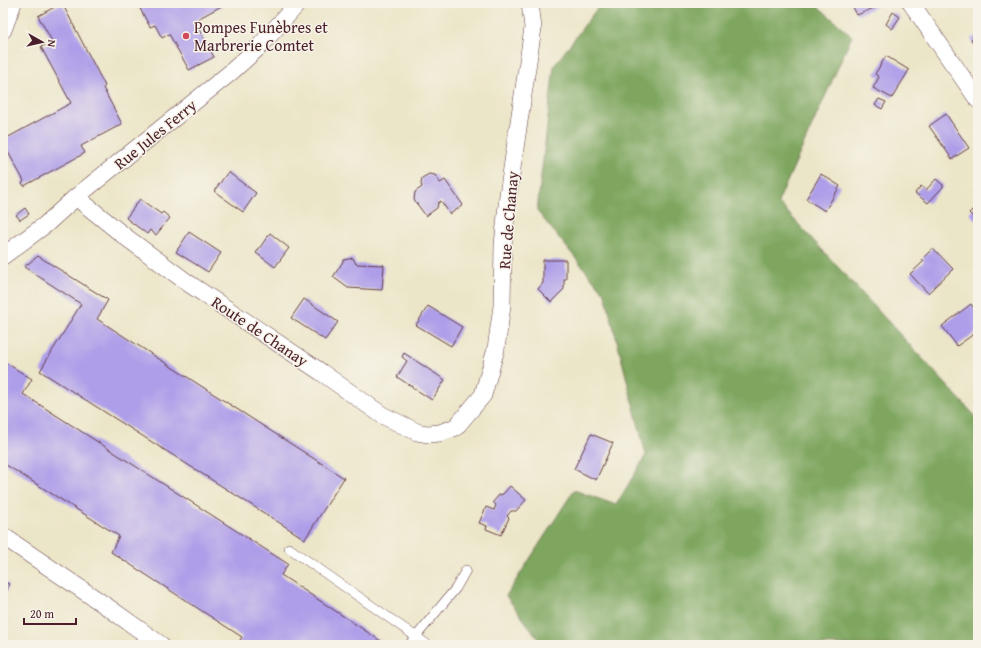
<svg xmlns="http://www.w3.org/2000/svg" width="981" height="648" viewBox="0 0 981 648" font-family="'Gentium Book Plus',serif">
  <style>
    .forest { fill: #7ea65e; stroke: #646244 }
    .building { fill: #ae9de9 }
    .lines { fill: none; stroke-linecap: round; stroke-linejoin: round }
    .service-casing { stroke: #623d43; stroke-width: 10 }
    .minor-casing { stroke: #623d43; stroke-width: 18 }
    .service { stroke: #fff; stroke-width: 9 }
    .minor { stroke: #fff; stroke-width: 17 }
    .poi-dot { fill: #d1495b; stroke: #f7f3e8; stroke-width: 1.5 }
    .labels { text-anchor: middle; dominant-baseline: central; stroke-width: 3; stroke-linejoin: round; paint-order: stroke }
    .poi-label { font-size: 16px; fill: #4a1f2b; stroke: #f7f3e8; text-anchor: start }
    .street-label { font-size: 16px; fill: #4a1f2b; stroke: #f7f3e8 }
  </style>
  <rect width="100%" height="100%" fill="#f7f3e8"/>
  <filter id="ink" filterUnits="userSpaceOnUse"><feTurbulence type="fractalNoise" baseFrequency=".025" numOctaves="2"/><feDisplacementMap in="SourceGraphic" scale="8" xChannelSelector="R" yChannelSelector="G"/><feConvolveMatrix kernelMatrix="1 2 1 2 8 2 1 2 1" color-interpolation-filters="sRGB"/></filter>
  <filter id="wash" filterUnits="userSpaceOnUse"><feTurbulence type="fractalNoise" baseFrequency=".012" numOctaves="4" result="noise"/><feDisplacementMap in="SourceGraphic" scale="16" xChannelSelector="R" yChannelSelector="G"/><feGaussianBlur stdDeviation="0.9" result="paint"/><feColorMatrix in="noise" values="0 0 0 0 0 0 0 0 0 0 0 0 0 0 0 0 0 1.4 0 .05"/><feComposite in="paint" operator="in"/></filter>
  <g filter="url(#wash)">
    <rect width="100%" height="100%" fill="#ece6c9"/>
    <path class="forest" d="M601,3H814L852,36L778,202L978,419V645H543L506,596L574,490L616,505L646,455L605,294L537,211L554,66Z"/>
    <g id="blocks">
      <path class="building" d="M62,3L105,86L103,88L122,124L81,146L85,153L24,186L22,183L24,181L3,143V140L71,103L41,47L52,41L38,16Z
        M137,3H227L194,21L214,57L189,70L169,34L162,38L155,25L150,27Z
        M851,3H880L881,5L857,15Z
        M893,12L900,17L892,29L886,24Z
        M978,35V52L971,39Z
        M886,56L909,70L892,98L873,88L879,77L875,74Z
        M879,99L886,102L882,109L875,105Z
        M946,114L969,148L952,159L929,126Z
        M228,172L256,193L243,212L214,191Z
        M429,174L435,175L440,183L445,180L463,205L450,214L441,201L438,203L437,208L426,216L414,200L415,192L422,187L421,184L422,178Z
        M821,174L840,186L825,211L806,199Z
        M936,179L943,185V187L928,203L915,193L921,186L926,190Z
        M140,199L161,214L163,212L170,218L156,235L150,230L147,234L126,218Z
        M978,204V220L977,221L969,213Z
        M25,208L29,214L20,220L16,215Z
        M189,232L221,253L208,272L176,252Z
        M270,233L289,248L275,267L256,253Z
        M933,248L953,269L928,293L910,274L924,261L922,259Z
        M38,256L108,300L97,319L344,478L305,539L40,371L81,304L24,267Z
        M353,258L356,264L384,265L382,290L348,288L333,277L344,260Z
        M543,260H566V279H564V289L551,302L538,289L543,283Z
        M304,299L338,322L325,340L291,318Z
        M971,304L978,314V331L957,346L942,326Z
        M428,306L462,327L451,346L416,325Z
        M404,353L445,380L432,400L397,377L407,361L402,357Z
        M3,361L32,379L23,394L288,564L281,575L387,645H237L242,637L111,552L119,536L3,463Z
        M591,434L613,443L596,480L574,469Z
        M510,486L526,500L516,511H511L507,516L509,518L501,535L486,529L487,526L479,523L486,507L494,510L496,505L493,502L499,495L503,494Z
        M3,582L9,584L3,601Z"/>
    </g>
  </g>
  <g filter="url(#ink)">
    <use href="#blocks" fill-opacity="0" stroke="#623d43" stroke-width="1"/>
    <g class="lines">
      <defs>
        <path id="service" d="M289,548L428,645
          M409,645L456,588L466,570"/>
        <path id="minor" d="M911,3L978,100
          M3,30L13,3
          M76,197L123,235L188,283L321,372L382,415L417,432L427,434L440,433L456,427L483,395L496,349L502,306L503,245L508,195L533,28L530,3
          M3,256L45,225L76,197L230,73L260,46L298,3
          M3,536L109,608L161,645"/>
      </defs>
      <use href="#service" class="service-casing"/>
      <use href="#minor" class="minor-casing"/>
      <use href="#service" class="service"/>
      <use href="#minor" class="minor"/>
    </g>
  </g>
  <circle class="poi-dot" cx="186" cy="36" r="4"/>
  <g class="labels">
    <g class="poi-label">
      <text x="194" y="27">Pompes Funèbres et<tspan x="194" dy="18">Marbrerie Comtet</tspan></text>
    </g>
    <g class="street-label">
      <text transform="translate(155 134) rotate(-39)">Rue Jules Ferry</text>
      <text transform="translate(508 220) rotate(-85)">Rue de Chanay</text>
      <text transform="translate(260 331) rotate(34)">Route de Chanay</text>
    </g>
  </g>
  <rect width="981" height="648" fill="none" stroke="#f7f3e8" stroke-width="16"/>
  <g transform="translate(42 42) rotate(98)" stroke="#f7f3e8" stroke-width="3" paint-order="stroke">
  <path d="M0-3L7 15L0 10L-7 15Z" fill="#4a1f2b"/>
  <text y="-6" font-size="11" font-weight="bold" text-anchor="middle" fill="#4a1f2b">N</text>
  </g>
  <path d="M24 618v6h52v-6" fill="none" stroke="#4a1f2b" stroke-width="2"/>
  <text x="30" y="618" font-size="12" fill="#4a1f2b" stroke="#f7f3e8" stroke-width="3" paint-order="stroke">20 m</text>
</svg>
